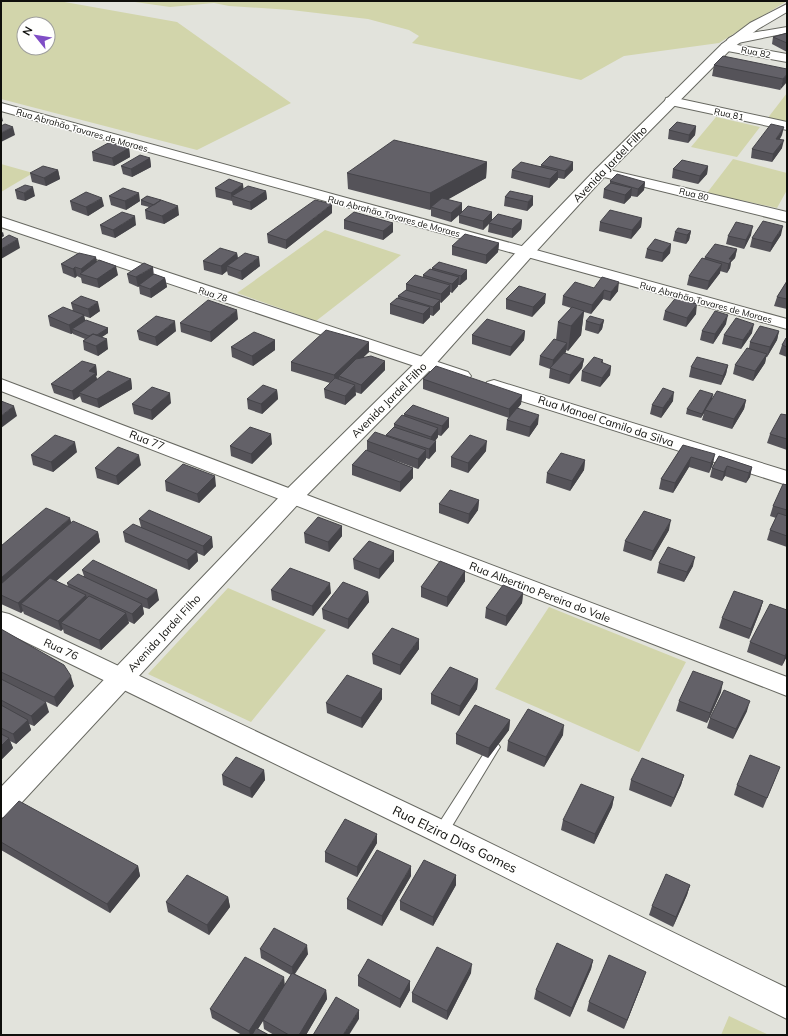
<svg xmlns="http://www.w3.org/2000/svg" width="788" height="1036" viewBox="0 0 788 1036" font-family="Mulish,sans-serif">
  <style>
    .green { fill: #d2d5ab; fill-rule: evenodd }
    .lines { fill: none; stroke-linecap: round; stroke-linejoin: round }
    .service-casing { stroke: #676861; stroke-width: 2 }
    .minor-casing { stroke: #676861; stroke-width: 2 }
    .secondary-casing { stroke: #676861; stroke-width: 2 }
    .service { fill: #fff; fill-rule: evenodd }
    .minor { fill: #fff; fill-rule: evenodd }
    .secondary { fill: #fff; fill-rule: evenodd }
    .wall { fill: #555359 }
    .shaded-wall { fill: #454449 }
    .building { fill: #636168; stroke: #454449 }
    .labels { text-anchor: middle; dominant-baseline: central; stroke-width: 3; stroke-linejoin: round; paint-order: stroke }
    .far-street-label { font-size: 9px; fill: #0f0f0c; stroke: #fffffe }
    .street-label { font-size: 11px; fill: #0f0f0c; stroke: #fffffe }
    .near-street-label { font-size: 13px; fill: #0f0f0c; stroke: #fffffe }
  </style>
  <rect width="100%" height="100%" fill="#e2e3dc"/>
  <path class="green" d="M1,1H59L177,22L291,103L197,150L1,99ZM24,24H48V48H24Z
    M128,1H787L719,43L624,56L581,80L412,43L419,36L409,30L368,19L291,10L229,6L214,3L170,7Z
    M787,93V123L767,119Z
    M716,117L760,127L737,157L691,147Z
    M733,159L787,173V190L777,208L707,193Z
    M1,164L33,173L1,192Z
    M325,230L401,255L316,321L237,293Z
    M228,588L326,630L251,722L148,674Z
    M549,607L686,662L639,752L495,689Z
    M729,1016L769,1035H721Z"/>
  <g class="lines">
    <defs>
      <path id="service" d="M494,742L498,744L500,747L498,750L446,836L441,838L436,836L435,832L436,828L490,744Z"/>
      <path id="minor" d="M787,27V33L733,44L729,42L727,40L729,38L733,36Z
        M726,43L787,54V62L722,50L720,47L722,44Z
        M671,97L787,122V130L666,104L665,101L666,98Z
        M1,103L787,319V329L1,111Z
        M601,168L787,212V222L596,175L594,172L596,169Z
        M1,217L468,372L471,376L468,380L462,381L456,380L1,227Z
        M1,379L787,677V696L1,391Z
        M494,380L787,471V485L487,390L485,386L487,382Z
        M1,612L9,614L451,824L787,988V1019L431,840L1,630Z"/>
      <path id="secondary" d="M787,4V12L758,29L730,50L606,175L532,256L432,368L301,501L11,814L1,818V787L285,491L418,360L520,248L596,169L722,44L750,23Z"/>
    </defs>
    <use href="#service" class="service-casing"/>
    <use href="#minor" class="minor-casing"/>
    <use href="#secondary" class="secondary-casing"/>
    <use href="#service" class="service"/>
    <use href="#minor" class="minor"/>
    <use href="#secondary" class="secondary"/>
  </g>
  <path class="wall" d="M787,33V52L772,44L773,37Z
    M714,65L787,69L780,90L712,76Z
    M696,126L695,135L688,143L668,139L669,130Z
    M782,135L780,139L782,148L772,162L751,158L752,149Z
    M129,148L130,157L114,166L93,161L92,152Z
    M150,158L151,167L132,177L123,174L121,166Z
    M487,162L486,178L448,199L462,212H492V220H522L521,229L512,238L488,232L489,224L483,230L459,223V215L451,222L431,216V209L430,210L348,189L347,173Z
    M541,165L573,170L564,179L558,178V179L549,188L511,178L512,170L541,166Z
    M708,166L707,174L698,184L672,178L673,169Z
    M58,170L60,179L46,186L32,182L30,173Z
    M610,181L645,182L644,190L637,197L631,196V197L624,204L603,198L604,189L610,183Z
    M215,188L243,189L266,191L267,199L251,210L233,205L232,201L216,197Z
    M15,190L35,196L25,201L17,199Z
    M510,191L533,205L527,211L504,206L505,197Z
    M109,196L140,201L126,210L111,205Z
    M147,196L179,215L164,224L146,219L145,210L149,207L141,205V200Z
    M70,201L104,206L88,216L72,210Z
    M332,213L286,249L268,243L267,234Z
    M642,218L641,227L631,239L599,231L600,222Z
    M344,220L393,223V232L383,240L344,229Z
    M100,225H136L115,238L102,234Z
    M691,231L689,240L686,244L673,241L675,232Z
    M751,235L744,249L726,244L728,236Z
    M781,235L770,252L750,247L752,238Z
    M499,243L498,252L486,264L452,255V246Z
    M671,244L670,253L662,262L645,258L647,249Z
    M737,249L735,258L731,262L730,268L727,273L720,271V273L707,290L687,285L689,276L704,259L705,257Z
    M237,253L238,258L260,266L242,280L228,275L227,271L222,275L204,270L203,261Z
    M97,262L118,275L99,288L82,283L81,278L77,276L75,278L63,273L61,264Z
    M439,262L467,279L460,285H458V286L452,293L450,292V294L441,303L440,302V309L433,316L430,315V317L423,324L390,314V304L398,298V296L406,290V284L423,277V275L432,269V268Z
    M127,274H154L165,278L167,287L151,298L140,294L139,286L138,287L129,283Z
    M787,281V309L774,306L777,297Z
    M594,288L618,291L610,301L603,299L591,314L584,312L581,335L568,351L566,350L565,353L584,359L582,368L569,384L549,378L550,369L539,365L540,356L556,340L558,322L571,308L562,305L563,296Z
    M506,299L545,303L532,317L506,309Z
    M71,303L100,311L90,318L84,316L85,321L108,328V333L102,337L108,349L98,356L84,350L83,341L85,339L73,334V333L71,334L50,326L48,316L73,311Z
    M695,304L696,314L686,327L663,320L665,311Z
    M238,319L211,342L181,332L180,323Z
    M604,320L602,329L598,334L585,330L586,321Z
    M726,324L713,344L700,340L702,331Z
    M137,331H176L157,346L139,340Z
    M525,331L524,340L510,356L472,344V335Z
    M779,331L777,340L767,357H766L765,363L753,381L733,374L735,365L749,348L750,342Z
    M752,333L741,349L722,344L724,335Z
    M787,338V357L779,354L782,345Z
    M275,340V350L253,366L232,357L231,347Z
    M369,342V352L362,358L385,370L361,394L355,392L356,395L345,405L325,398L324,389L330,383L291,371V362Z
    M603,360V363L611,366L610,375L600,387L581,381L582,371Z
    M96,365L97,375L96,376L97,379H131L132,389L99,408L82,402L80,396L74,400L54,393L51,384Z
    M728,365L726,374L721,385L689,377L691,367Z
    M423,379L522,395L521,404L518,408L538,424L529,437L506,430L507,420L509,418L423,389Z
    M277,390L278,399L262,414L248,409L247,399Z
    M713,394L712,398L746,400L744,409L732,429L702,420L704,413L701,418L686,414L687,409Z
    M673,401L661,418L650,414L652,405Z
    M171,403L152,420L134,414L132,404Z
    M404,414L449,418V427L441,436L438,435V437L435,441H436V451L429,459L426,458V459L418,469L391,459L413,468V478L400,492L352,475V465L367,450V441L386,436V435L394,427V424L404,416Z
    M787,415V450L767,443L770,434Z
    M272,444L252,464L231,456L230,446Z
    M683,445L713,464L709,473L689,467L673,493L659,489L661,479Z
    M486,451L468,473L451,467V457Z
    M77,452L53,472L33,465L31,455Z
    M719,456L752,467L750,477L746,483L725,476L722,481L710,477L712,468Z
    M585,460L584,470L570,491L546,483L547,473Z
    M141,465L118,485L97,478L95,468Z
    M165,481L216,486L199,503L166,491Z
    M787,485V547L767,540L770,530L776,518L770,516L773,506Z
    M479,500L478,510L468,524L439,513V504Z
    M139,519L213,547L204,556L197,553L198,561L189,570L125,542L123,532L141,527Z
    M71,523L98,532L100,542L56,581L68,587L67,583L84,576L82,570L159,600L149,609L143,607L144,614L134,624L128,621L129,623L101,650L64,633L63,629L61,631L24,614L23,611L21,613L1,604V546Z
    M342,526V536L329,552L305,543L304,533Z
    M669,530L651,561L623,551L625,541Z
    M353,559L394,561L379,579L354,569Z
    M659,563L693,566L684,582L657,573Z
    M465,571V581L447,607L421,597V587Z
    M271,590L331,593L313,616L272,600Z
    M368,592L369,602L348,629L323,619L322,609Z
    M523,593L522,603L506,626L485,618L486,608Z
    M763,601L760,611L749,639L719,628L722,618Z
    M787,610V656L782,666L747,652L750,642Z
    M1,629L74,686L57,707L26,692L49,712L34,726L29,724L31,730L16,744L10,741L13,748L1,760Z
    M419,649L400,675L373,664L372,654Z
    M478,679L477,689L459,716L431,704V694Z
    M382,689V699L362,728L327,713L326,703Z
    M721,692L707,723L676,711L679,701Z
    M747,711L733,739L707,728L710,718Z
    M510,720L509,730L488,758L456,744V734Z
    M563,735L544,767L507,751L508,741Z
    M264,770L265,780L252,798L223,785L222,775Z
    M684,775L681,785L671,807L629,790L631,780Z
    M776,777L763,808L734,795L737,785Z
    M614,797L612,807L594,844L561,830L563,820Z
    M1,820L138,866L140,876L110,913L1,850Z
    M377,843L357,877L325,862V852Z
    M456,875V885L433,926L400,910V901Z
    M411,876L382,926L347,909V899Z
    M690,885L687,895L673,927L649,915L652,906Z
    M228,897L230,907L209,935L168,912L166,902Z
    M260,949L308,954L295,974L326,990L327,999L306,1035H274L264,1029L263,1021L258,1029L269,1035H242L212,1018L210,1009L285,985L291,975L261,958Z
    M593,960L591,969L570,1017L534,999L536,990Z
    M471,973L447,1020L412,1002V993Z
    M358,976L410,981V990L400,1008L358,986Z
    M643,981L624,1029L587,1011L589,1002Z"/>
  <path class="shaded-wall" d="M787,74V82L780,90L783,79Z
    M1,113L3,121L1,122Z
    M696,126L695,135L688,143L689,135Z
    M13,127L15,135L1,142V133Z
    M784,127L782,135L774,147L776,139Z
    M784,140L782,148L772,162L773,154Z
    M129,148L130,157L114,166L112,158Z
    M150,158L151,167L132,177L131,169Z
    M487,162L486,178L433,208L431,207V209L430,210V193Z
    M573,162V170L564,179L565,171Z
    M708,166L707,174L698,184L700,176Z
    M58,170L60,179L46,186L44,178Z
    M558,171V179L549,188L550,179Z
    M645,182L644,190L637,197L638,189Z
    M243,184L244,193L232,196V201L231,193Z
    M33,187L35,196L25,201L24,193Z
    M632,188L631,197L624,204L625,195Z
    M266,191L267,199L251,210L250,202Z
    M139,193L140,201L126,210L125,201Z
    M533,196V205L527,211L528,202Z
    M102,198L104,206L88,216L86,207Z
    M462,203V212L451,222V213Z
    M332,204V213L286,249V240Z
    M178,206L179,215L164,224L162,216Z
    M492,212V220L483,230V221Z
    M135,216L136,225L115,238L113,230Z
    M642,218L641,227L631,239L632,230Z
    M522,220L521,229L512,238V229Z
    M393,223V232L383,240V231Z
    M753,226L751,235L744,249L746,240Z
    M783,226L781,235L770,252L772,243Z
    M691,231L689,240L686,244L687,235Z
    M3,232L4,236L1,238V233Z
    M18,239L20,248L1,259V249Z
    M499,243L498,252L486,264V255Z
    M671,244L670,253L662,262L663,253Z
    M737,249L735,258L731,262L730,268L727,273L729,259Z
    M237,253L238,262L227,266V271L222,275L221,266Z
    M96,257L98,266L82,275L81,269Z
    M259,257L260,266L242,280L241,271Z
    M722,264L720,273L707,290L709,281Z
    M116,266L118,275L99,288L97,279Z
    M75,267L77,276L75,278L73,269Z
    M153,267L154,276L138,287L136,277Z
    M467,270V279L460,285L461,276Z
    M459,277L458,286L452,293V284Z
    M165,278L167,287L151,298L150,289Z
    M619,282L618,291L610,301L611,292Z
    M450,285V294L441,303V294Z
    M604,290L603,299L591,314L592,305Z
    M546,294L545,303L532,317L533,307Z
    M440,300V309L433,316V307Z
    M695,300L694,309L697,304L696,314L686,327L687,318L693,303Z
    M98,302L100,311L90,318L88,309Z
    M430,307V317L423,324V314Z
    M237,310L238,319L211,342L210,332Z
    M584,311L581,335L568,351L571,326Z
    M84,315L86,324L72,329L73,333L71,334L69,325Z
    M728,315L726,324L713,344L715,334Z
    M604,320L602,329L598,334L600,325Z
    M175,321L176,331L157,346L155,337Z
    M754,324L752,333L741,349L743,340Z
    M108,328V333L94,342V338Z
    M525,331L524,340L510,356L511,347Z
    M779,331L777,340L767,357L770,347Z
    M107,339L108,349L98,356L96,346Z
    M275,340V350L253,366L252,356Z
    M369,342V352L342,378L339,376V381L335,384L334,375Z
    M567,343L566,352L552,370L553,360Z
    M767,354L765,363L753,381L755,371Z
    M584,359L582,368L569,384L570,375Z
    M385,361V370L361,394V385Z
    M96,365L97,375L96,376L98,383L79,393L80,396L74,400L72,391L89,371Z
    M728,365L726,374L721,385L723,376Z
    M611,366L610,375L600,387L602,378Z
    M131,379L132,389L99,408L97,399Z
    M355,385L356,395L345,405V396Z
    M277,390L278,399L262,414L261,404Z
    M674,392L673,401L661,418L663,408Z
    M170,393L171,403L152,420L151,410Z
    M713,394L712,399L705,410L704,413L701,418L702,414Z
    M522,395L521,404L509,418V409Z
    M746,400L744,409L732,429L734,419Z
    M14,406L17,416L1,428V416Z
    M539,415L538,424L529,437L530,427Z
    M449,418V427L441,436L442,426Z
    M438,428V437L430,447L431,437Z
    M271,434L272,444L252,464L251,454Z
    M436,441V451L429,459V449Z
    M487,441L486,451L468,473V463Z
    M75,442L77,452L53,472L51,462Z
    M426,450V459L418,469V459Z
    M715,454L713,464L709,473L711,463Z
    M139,455L141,465L118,485L116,476Z
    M691,457L689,467L673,493L675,483Z
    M585,460L584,470L570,491L572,481Z
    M727,466L725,476L722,481L724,472Z
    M752,467L750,477L746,483L749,473Z
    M413,468V478L400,492V482Z
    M215,476L216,486L199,503L197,494Z
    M479,500L478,510L468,524L469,514Z
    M70,518L73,528L1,591V578Z
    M671,520L669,530L651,561L653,551Z
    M342,526V536L329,552L328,542Z
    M98,532L100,542L27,607L21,604L23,611L21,613L18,603Z
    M212,537L213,547L204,556L203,546Z
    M197,551L198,561L189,570L187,560Z
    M394,551V561L379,579V569Z
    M695,557L693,566L684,582L687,572Z
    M465,571V581L447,607V597Z
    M330,583L331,593L313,616L312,606Z
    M157,590L159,600L149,609L147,599Z
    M368,592L369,602L348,629V619Z
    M523,593L522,603L506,626V616Z
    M86,595L89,605L61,623L63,629L61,631L58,621Z
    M763,601L760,611L749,639L751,629Z
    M142,604L144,614L134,624L132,614Z
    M126,613L129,623L101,650L99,640Z
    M419,639V649L400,675V665Z
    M787,652V656L782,666L785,656Z
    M71,676L74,686L57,707L54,697Z
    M478,679L477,689L459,716L460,706Z
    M723,682L721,692L707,723L710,713Z
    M382,689V699L362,728L361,718Z
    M750,701L747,711L733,739L736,729Z
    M46,702L49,712L34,726L31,716Z
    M28,720L31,730L16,744L13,734Z
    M510,720L509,730L488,758L489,748Z
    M564,725L563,735L544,767L546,757Z
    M9,738L13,748L1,760V746Z
    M264,770L265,780L252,798L250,788Z
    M684,775L681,785L671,807L674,798Z
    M614,797L612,807L594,844L595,834Z
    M377,834V843L357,877V867Z
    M138,866L140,876L110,913L107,904Z
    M411,866V876L382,926V916Z
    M456,875V885L433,926V917Z
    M690,885L687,895L673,927L676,917Z
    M228,897L230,907L209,935L207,925Z
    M307,945L308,954L293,976L292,967Z
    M593,960L591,969L570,1017L572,1008Z
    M472,964L471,973L447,1020V1011Z
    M646,972L643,981L624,1029L627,1020Z
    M284,977L285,986L254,1035H250L249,1031Z
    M410,981V990L400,1008V999Z
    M326,990L327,999L306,1035H299Z
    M359,1010V1019L349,1035H343Z"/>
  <path class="building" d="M787,33V43L773,37Z
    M723,56L787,69V74L783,79L714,65Z
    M677,122L696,126L689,135L669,130Z
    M5,124L13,127L1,133V126Z
    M771,124L784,127L776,139L784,140L773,154L752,149Z
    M394,140L487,162L430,193L347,173Z
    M110,142L129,148L112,158L92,152Z
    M140,155L150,158L131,169L121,166Z
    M550,156L573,162L565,171L541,165Z
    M682,160L708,166L700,176L673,169Z
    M521,162L558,171L550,179L512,170Z
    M43,166L58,170L44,178L30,173Z
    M617,174L645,182L638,189L610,181Z
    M229,179L243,184L231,193L215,188Z
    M611,183L632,188L625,195L604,189Z
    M25,185L33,187L24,193L15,190Z
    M248,186L266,191L250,202L232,196Z
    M123,188L139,193L125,201L109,196Z
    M510,191L533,196L528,202L505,197Z
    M86,192L102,198L86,207L70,201Z
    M147,196L161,200L154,205L141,200Z
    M442,198L462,203L451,213L431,207Z
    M161,200L178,206L162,216L145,210Z
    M315,200L332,204L286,240L267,234Z
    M468,206L492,212L483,221L459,215Z
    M610,210L642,218L632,230L600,222Z
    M122,212L135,216L113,230L100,225Z
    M354,212L393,223L383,231L344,220Z
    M498,214L522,220L512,229L489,223Z
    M763,221L783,226L772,243L752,238Z
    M736,222L753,226L746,240L728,236Z
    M678,228L691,231L687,235L675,232Z
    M465,234L499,243L486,255L452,246Z
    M9,235L18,239L1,249V240Z
    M655,239L671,244L663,253L647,249Z
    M715,244L737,249L729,259H732L729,264L705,257Z
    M220,248L237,253L221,266L203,261Z
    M79,253L96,257L81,269L75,267L73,269L61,264Z
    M245,253L259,257L241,271L227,266Z
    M702,258L722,264L709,281L689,276Z
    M99,260L116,266L97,279L80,274Z
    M439,262L467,270L461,276L432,268Z
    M144,263L153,267L136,277L127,274Z
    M430,269L459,277L452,284L423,275Z
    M154,274L165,278L150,289L139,285Z
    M415,275L450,285L441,294L406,284Z
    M602,277L619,282L611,292L604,290L592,305L563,296L575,282L594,288Z
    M787,281V299L777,297Z
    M519,286L546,294L533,307L506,299Z
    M406,290L440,300L433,307L398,296Z
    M678,295L695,300L693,303L697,304L687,318L665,311Z
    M81,296L98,302L88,309L71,303Z
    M397,298L430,307L423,314L390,304Z
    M208,300L237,310L210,332L180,323Z
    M63,307L84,315L69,325L48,316Z
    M572,307L584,311L571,326L558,322Z
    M715,311L728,315L715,334L702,331Z
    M156,316L175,321L155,337L137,331Z
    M590,316L604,320L600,325L586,321Z
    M736,318L754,324L743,340L724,335Z
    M487,319L525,331L511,347L472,335Z
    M86,320L108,328L97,335L93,334L89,336L72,329Z
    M760,326L779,331L770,347L750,342Z
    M326,330L369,342L334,375L291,362Z
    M254,332L275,340L252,356L231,347Z
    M93,334L107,339L96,346L83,341Z
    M786,338H787V347L782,345Z
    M554,339L567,343L553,360L540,356Z
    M747,348L767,354L755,371L735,365Z
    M564,353L584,359L570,375L550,368Z
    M371,356L385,361L361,385L339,376L356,359Z
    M594,357L603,360L601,362L611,366L602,378L582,371Z
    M697,357L728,365L723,376L691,367Z
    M82,361L96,365L89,371L96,373L72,391L51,384Z
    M436,366L522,395L509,409L423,379Z
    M108,371L131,379L97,399L79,393Z
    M335,378L355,385L345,396L324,389Z
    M263,385L277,390L261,404L247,399Z
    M152,387L170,393L151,410L132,404Z
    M663,388L674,392L663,408L652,405Z
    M700,390L713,394L702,414L687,409Z
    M717,391L746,400L734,419L705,410Z
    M1,401L14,406L1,416Z
    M413,405L449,418L442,426L404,414Z
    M517,408L539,415L530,427L507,420Z
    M781,414L787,415V439L770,434Z
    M402,415L438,428L431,437L394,424Z
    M250,427L271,434L251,454L230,446Z
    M394,427L436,441L429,449L386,435Z
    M375,432L426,450L418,459L367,441Z
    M55,435L75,442L51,462L31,455Z
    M470,435L487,441L468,463L451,457Z
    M683,445L715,454L711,463L691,457L675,483L661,479Z
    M118,447L139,455L116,476L95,468Z
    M366,450L413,468L400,482L352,465Z
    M561,453L585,460L572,481L547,473Z
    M719,456L752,467L749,473L727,466L724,472L712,468Z
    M183,464L215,476L197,494L165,481Z
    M783,484L787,485V510L773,506Z
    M450,490L479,500L469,514L439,504Z
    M46,508L70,518L1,578V546Z
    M149,510L212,537L203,546L139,519Z
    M644,511L671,520L653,551L625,541Z
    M778,513L787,516V536L770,530Z
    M318,517L342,526L328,542L304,533Z
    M73,521L98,532L18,603L1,595V584Z
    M133,524L197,551L187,560L123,532Z
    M369,541L394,551L379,569L353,559Z
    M668,547L695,557L687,572L659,563Z
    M93,560L157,590L147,599L82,570Z
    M440,561L465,571L447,597L421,587Z
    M290,568L330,583L312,606L271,590Z
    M78,574L142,604L132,614L67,583Z
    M50,578L86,595L58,621L21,604Z
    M343,582L368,592L348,619L322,609Z
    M503,585L523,593L506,616L486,608Z
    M734,591L763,601L751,629L722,618Z
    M89,596L126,613L99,640L61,623Z
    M770,604L787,610V652L785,656L750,642Z
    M392,628L419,639L400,665L372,654Z
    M1,629L64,665L71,676L54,697L1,672Z
    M450,667L478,679L460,706L431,694Z
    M693,671L723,682L710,713L679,701Z
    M347,675L382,689L361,718L326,703Z
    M1,679L46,702L31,716L1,700Z
    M724,690L750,701L736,729L710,718Z
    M1,705L28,720L13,734L1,728Z
    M475,705L510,720L489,748L456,734Z
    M528,709L564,725L546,757L508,741Z
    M1,734L9,738L1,746Z
    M750,755L780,767L767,798L737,785Z
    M236,757L264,770L250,788L222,775Z
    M642,758L684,775L674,798L631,780Z
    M581,784L614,797L595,834L563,820Z
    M19,801L138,866L107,904L1,842V820Z
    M345,819L377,834L357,867L325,852Z
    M377,850L411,866L382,916L347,899Z
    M424,860L456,875L433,917L400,901Z
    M666,874L690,885L676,917L652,906Z
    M187,875L228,897L207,925L166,902Z
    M274,928L307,945L292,967L260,949Z
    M557,943L593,960L572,1008L536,990Z
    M437,947L472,964L447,1011L412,993Z
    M609,955L646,972L627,1020L589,1002Z
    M245,957L284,977L249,1031L210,1009Z
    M368,959L410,981L400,999L358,976Z
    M292,973L326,990L299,1035H289L263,1020Z
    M336,997L359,1010L343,1035H313Z
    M256,1028L269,1035H252Z"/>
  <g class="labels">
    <g class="far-street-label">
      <text transform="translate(756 52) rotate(11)">Rua 82</text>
      <text transform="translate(729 114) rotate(12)">Rua 81</text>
      <text transform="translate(82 130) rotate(16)">Rua Abrahão Tavares de Moraes</text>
      <text transform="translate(694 194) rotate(14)">Rua 80</text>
      <text transform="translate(394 216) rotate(15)">Rua Abrahão Tavares de Moraes</text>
      <text transform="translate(213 294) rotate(18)">Rua 78</text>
      <text transform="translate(706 302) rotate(15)">Rua Abrahão Tavares de Moraes</text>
    </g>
    <g class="street-label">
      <text transform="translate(610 164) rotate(-46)">Avenida Jardel Filho</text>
      <text transform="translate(389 400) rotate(-45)">Avenida Jardel Filho</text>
      <text transform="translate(606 421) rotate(18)">Rua Manoel Camilo da Silva</text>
      <text transform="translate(147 440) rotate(21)">Rua 77</text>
      <text transform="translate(540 592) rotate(21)">Rua Albertino Pereira do Vale</text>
      <text transform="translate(164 633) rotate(-47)">Avenida Jardel Filho</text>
      <text transform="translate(61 649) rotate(25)">Rua 76</text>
    </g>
    <g class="near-street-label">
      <text transform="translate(455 839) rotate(26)">Rua Elzira Dias Gomes</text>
    </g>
  </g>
  <rect width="788" height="1036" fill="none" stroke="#0f0f0c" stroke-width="4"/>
  <g transform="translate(36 36) rotate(300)"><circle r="19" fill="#fffffe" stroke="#9f9f9d"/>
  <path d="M0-3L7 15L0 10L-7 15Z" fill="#804ec6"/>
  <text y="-6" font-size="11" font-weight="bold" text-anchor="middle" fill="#0f0f0c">N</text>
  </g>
</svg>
